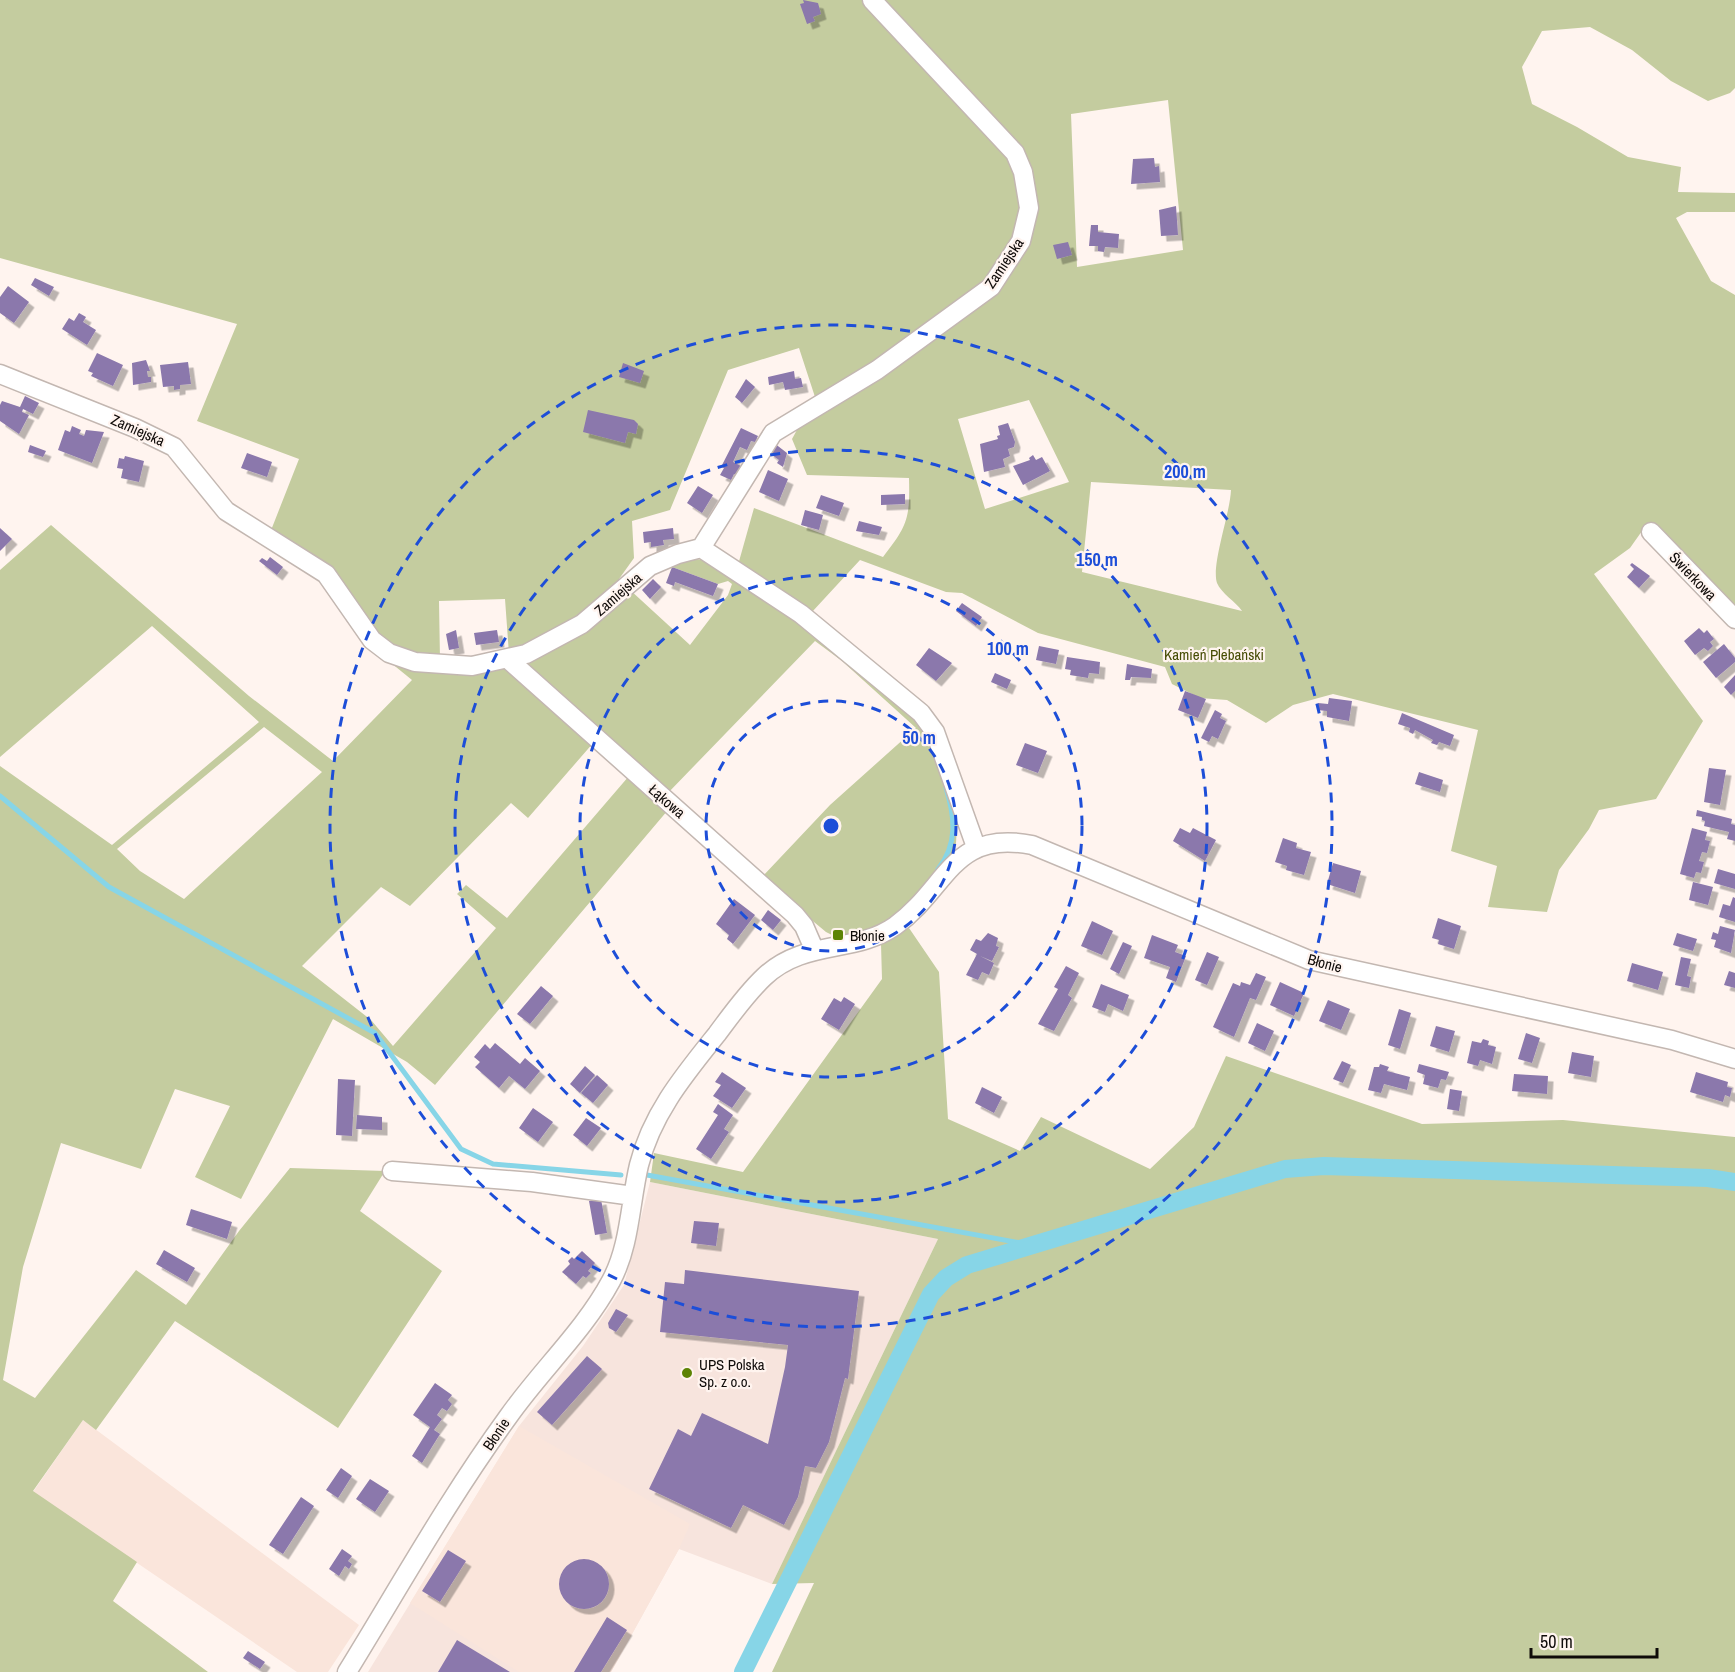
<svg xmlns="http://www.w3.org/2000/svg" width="1735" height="1672" viewBox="0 0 1735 1672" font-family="'Archivo Narrow',sans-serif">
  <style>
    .commercial { fill: #f7e4dd }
    .built { fill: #fae5db }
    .green { fill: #c4cc9f; fill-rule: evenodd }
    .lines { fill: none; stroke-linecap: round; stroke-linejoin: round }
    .stream { stroke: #87d5e7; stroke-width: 5 }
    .canal { stroke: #87d5e7; stroke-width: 18 }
    .building { fill: #8b78ac; filter: url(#shadow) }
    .minor-casing { stroke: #c3b7b1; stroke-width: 21 }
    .minor { stroke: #fff; stroke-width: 18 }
    .ring { fill: none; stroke: #1d4ed8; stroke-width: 3; stroke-dasharray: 10 8 }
    .poi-dot { fill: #5c8304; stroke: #fff4ef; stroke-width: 2 }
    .labels { text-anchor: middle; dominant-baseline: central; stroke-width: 4.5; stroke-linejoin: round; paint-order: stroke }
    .street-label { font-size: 15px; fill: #0f0b09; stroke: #fff4ef }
    .park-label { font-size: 15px; fill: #464c04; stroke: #fff4ef }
    .poi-label { font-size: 15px; fill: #0f0b09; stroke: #fff4ef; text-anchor: start }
    .centre { fill: #1d4ed8; stroke: #fff4ef; stroke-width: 3 }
    .ring-label { font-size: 18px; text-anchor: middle; font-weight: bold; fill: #1d4ed8; stroke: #fff4ef; stroke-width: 4.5; stroke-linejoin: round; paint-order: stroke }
  </style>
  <defs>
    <filter id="shadow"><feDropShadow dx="5.5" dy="5.5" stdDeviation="0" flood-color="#0004"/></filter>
  </defs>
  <rect width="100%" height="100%" fill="#fff4ef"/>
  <path class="commercial" d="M650,1182L938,1239L772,1584L679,1549L611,1672H368L519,1426L583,1346L624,1285Z"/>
  <path class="built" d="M83,1420L359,1625L328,1672H297L33,1492Z
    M519,1426L690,1524L679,1549L611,1672H519L410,1603Z"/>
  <path class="green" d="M0,0H1735V88L1730,93L1708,101L1671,81L1632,50L1590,27L1542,31L1522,67L1532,104L1577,127L1628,157L1681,167L1678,192L1735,193V212H1687L1676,218L1711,281L1735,295V609L1652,523L1642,531L1630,548L1594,574L1703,721L1656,799L1599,810L1589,829L1559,870L1547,912L1488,907L1497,866L1451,851L1478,730L1333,694L1293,705L1266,723L1227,700L1200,698L1172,684L1165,667L1038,633L962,593L946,592L860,560L812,612L738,565L754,508L883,557C908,525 910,518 909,478L807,475L792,439L815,397L799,348L728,370L670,510L632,521L634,558L619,579L622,583L574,626L509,654L505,599L439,601L440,660L507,666L594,742L528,818L511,803L410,906L381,887L302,966L371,1020L393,1046L496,928L457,894L466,885L507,918L629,776L668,810L435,1085L407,1062L333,1019L241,1199L195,1177L230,1106L175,1089L141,1169L61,1143L23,1267L3,1380L35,1398L136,1270L186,1305L239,1231L290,1168L385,1171L360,1211L442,1271L338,1428L175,1321L96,1430L83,1420L33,1491L137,1562L113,1601L208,1672H0V766L112,845L259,722L152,626L0,757V570L51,525L249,696L333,761L412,680L380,654L310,566L266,543L299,459L197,421L237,324L0,258ZM1168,100L1183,250L1077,267L1071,114ZM1029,400L1069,482L985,509L958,419ZM1091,482L1231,490C1230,514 1211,565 1217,583C1221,593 1236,602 1242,611L1082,572ZM264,727L322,772L184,899L140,871L117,849Z
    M691,558L708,561L785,608L901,701L931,740L957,826L956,843L951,858L903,911L870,932L838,938L826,932L761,878L830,805L916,728L842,661L815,641L666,795L518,661L629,589L690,645L728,595L732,584L728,581L718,584L672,567L669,562Z
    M909,928L939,972L948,1119L1020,1151L1041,1117L1150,1169L1194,1127L1226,1056L1422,1124L1563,1120L1735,1137V1672H772L814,1583L772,1584L938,1239L650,1182L654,1153L743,1172L882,979L881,944Z"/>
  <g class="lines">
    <path class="stream" d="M0,796L109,887L375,1033L461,1149L493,1164L621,1175
      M938,869C958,844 955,817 946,788
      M647,1175L1032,1245"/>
    <path class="canal" d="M743,1672L931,1294L946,1278L967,1265L1285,1169L1324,1166L1708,1178L1735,1182"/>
  </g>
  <path class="building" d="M803,0L818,3L821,14L813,17L815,21L807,24L800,4L804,3Z
    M1154,158L1155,167L1159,166L1160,182L1131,184L1133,159Z
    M1176,206L1178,235L1161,236L1159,210Z
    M1091,225H1098V232L1119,234L1118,248L1105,247L1104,252L1098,251V246H1089Z
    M1068,242L1072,255L1057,259L1053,245Z
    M35,278L54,287L49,296L31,285Z
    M8,286L29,302L14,323L0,313V297Z
    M79,313L86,317L83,322L96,330L87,345L62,329L69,318L74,321Z
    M97,353L123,365L113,386L91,376L93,373L88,371Z
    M146,360L150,371H147L148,377H151V382L133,385L132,363Z
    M188,362L191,384L180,385V389L174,390V386L163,387L160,365Z
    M623,363L644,371L640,383L619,377Z
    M794,371L795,379L801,378L803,387L785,390L783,382L769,385L768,377Z
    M746,379L755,387L742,403L735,397Z
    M25,396L39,403L33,414L23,409L22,412L29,415L19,434L0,421V405L2,401L20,407Z
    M588,410L634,420L638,424L636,434L628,432L625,443L583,432Z
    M1008,423L1015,442L1014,447L1008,449L1010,456L1003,459L1005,467L984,472L980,444L998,439L997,436L1000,435L998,426Z
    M72,426L81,430L79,434L84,436L86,430L104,432L92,463L58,450L65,430L70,432Z
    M741,428L758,436L755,442L751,441L747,450L740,447L733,462L743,467L739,476L734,474L731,480L720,475L724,468L721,467Z
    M774,443L787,453L783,467L777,463L779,460L768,452Z
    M30,445L46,451L43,457L28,452Z
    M247,453L272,462L267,477L241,468Z
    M1033,455L1036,460L1042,457L1050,471L1023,485L1013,466L1030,460L1029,458Z
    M125,456L144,461L139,482L121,478L123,469L117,468L119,458L124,459Z
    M768,470L788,479L779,501L759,492Z
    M698,486L713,495L702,513L687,503Z
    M905,494V504L881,505V495Z
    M821,495L844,503L839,516L816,508Z
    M805,510L823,515L819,530L801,525Z
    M859,521L882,527L879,535L856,531Z
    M0,528L12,539L0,551Z
    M673,528L674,539L663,540L664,545L651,547V542L644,543L643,532Z
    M270,557L283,567L277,575L259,561L262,558L267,561Z
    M1632,563L1650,576L1639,588L1627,577L1634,569L1630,565Z
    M672,567L718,584L713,596L675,582L674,586L666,583Z
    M653,579L661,587L650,599L642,590Z
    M962,603L982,617L976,626L956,611Z
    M1699,628L1704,633L1707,630L1714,639L1710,642L1713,646L1708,651L1704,648L1695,655L1684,641Z
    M456,630L459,648L449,650L446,634Z
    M497,630L499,642L476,645L474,633Z
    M1724,644L1735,658V662L1716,678L1703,662Z
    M1039,646L1059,650L1056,664L1036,660Z
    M929,648L952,663L936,681L916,665Z
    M1067,657L1100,662L1099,674L1089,673L1088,678L1070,675L1071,670L1065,669Z
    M1127,664L1152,669L1151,678L1131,677L1130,680H1125Z
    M995,673L1011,680L1007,689L991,682Z
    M1735,675V691L1731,695L1724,687Z
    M1185,691L1206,699L1198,718L1178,710Z
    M1329,698L1352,701L1349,721L1327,717V711L1317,710L1318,703L1328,704Z
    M1215,710L1222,714L1220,718L1226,721L1218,739L1212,736L1209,742L1201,738Z
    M1402,713L1454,735L1450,746L1439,742L1437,745L1431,743L1433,740L1415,730L1413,734L1409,732L1410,728L1398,724Z
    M1025,743L1047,751L1038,773L1016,765Z
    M1709,768L1726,770L1720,805L1704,802Z
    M1419,772L1443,780L1440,792L1415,784Z
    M1697,810L1732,819L1731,824L1735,825V841L1727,839L1729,832L1704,826L1705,821L1702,820V817L1696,816Z
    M1180,828L1190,833L1193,828L1216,840L1205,861L1173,841Z
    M1692,828L1707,832L1705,840L1710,841L1707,853L1702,852L1699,861L1704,862L1701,873L1696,872L1694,878L1680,874Z
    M1283,838L1297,843L1296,848L1311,852L1304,875L1286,870L1287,866L1275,862Z
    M1333,863L1361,871L1355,893L1327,884Z
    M1718,869L1735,874V889L1714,883Z
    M1693,882L1713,887L1708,905L1689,900Z
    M1733,897L1735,898V922L1719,917L1723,904L1730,906Z
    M734,899L755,915L733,944L727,939L729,935L716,924Z
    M768,910L781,920L773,930L761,920Z
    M1438,918L1461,926L1454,949L1438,944L1439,940L1432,938Z
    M1092,921L1113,931L1102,955L1081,946Z
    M1720,926L1735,930L1731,953L1714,947L1716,940L1711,939L1713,932L1718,934Z
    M988,933L998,938L996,946L999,947L992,961L980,956L994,963L989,975L982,972L978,980L966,975L977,954L970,950L976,939L981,941Z
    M1677,933L1697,939L1693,951L1673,945Z
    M1152,935L1178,945L1175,952L1186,956L1176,982L1166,978L1170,967L1144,958Z
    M1123,942L1132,946L1119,974L1110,969Z
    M1207,952L1219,957L1207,985L1195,980Z
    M1681,957L1691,959L1687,976L1691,977L1689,988L1675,985Z
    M1632,963L1663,972L1658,990L1627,981Z
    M1066,966L1079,973L1068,995L1072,998L1054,1031L1038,1024L1058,989L1054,987Z
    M1729,971L1735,973V988L1724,985Z
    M1256,973L1266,977L1256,1000L1250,998L1234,1037L1213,1027L1233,983L1240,986L1241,982L1250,985Z
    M1280,982L1304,993L1294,1016L1270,1005Z
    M1101,984L1129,995L1123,1011L1108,1004L1105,1012L1092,1007Z
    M541,986L553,996L530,1024L517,1014Z
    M844,997L855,1004L839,1030L821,1019L834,998L841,1002Z
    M1328,1000L1350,1009L1341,1030L1319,1021Z
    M1399,1009L1411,1013L1400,1049L1388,1045Z
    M1257,1023L1274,1031L1265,1051L1248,1043Z
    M1436,1026L1455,1031L1449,1052L1430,1046Z
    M1526,1033L1540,1038L1532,1063L1518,1059Z
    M1483,1039L1489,1041L1488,1045L1496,1047L1492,1064L1480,1060L1478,1066L1467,1063L1472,1041L1481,1043Z
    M495,1043L520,1064L525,1058L540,1071L525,1089L509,1076L499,1088L475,1067L480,1062L474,1057L485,1044L490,1049Z
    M1572,1052L1594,1056L1591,1077L1568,1073Z
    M1342,1061L1351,1065L1343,1083L1333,1079Z
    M1380,1064L1389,1067L1387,1071L1410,1077L1407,1090L1384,1084L1381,1093L1368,1090L1374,1067H1379Z
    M1419,1064L1449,1072L1446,1080L1441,1079L1438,1088L1423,1084L1425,1075L1417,1072Z
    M585,1066L595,1075L580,1093L570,1084Z
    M722,1072L746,1088L732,1108L713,1096L721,1085L715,1082Z
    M1696,1072L1728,1082L1727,1087L1732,1088L1730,1097L1725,1095L1723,1102L1690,1092Z
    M1514,1074L1548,1076L1547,1094L1512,1091Z
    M597,1075L608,1085L593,1103L581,1093Z
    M338,1079L355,1080L352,1136L336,1135Z
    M982,1087L1002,1097L994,1113L975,1103Z
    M1450,1089L1462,1091L1459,1111L1447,1109Z
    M718,1104L733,1115L724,1129L729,1132L711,1159L696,1149L718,1115L713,1112Z
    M533,1108L553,1122L538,1142L519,1128Z
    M357,1115L382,1117V1130L356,1129Z
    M586,1118L601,1128L587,1146L573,1135Z
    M601,1199L607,1233L595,1235L589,1201Z
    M191,1209L232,1222L227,1239L186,1225Z
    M694,1221L719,1223L716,1246L691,1243Z
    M164,1250L195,1268L187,1282L156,1264Z
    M582,1251L595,1263L588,1271L591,1273L586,1278L583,1276L576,1284L562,1272L570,1264L568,1261L572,1257L574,1259Z
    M685,1270L859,1291L848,1379L845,1378L829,1442L816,1468L805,1466L798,1497L784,1525L743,1505L731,1528L649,1489L678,1429L691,1436L702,1413L768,1444L785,1367L788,1345L660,1332L665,1282L684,1284Z
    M616,1309L628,1315L616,1332L609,1328L608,1323Z
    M587,1356L602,1369L552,1425L537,1412Z
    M435,1383L452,1395L448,1400L452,1404L447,1411L442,1408L437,1415L442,1419L434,1430L440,1434L422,1463L412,1456L430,1427L413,1415Z
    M341,1468L352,1476L338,1498L326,1490Z
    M370,1479L389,1491L375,1512L356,1499Z
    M301,1497L314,1506L283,1554L269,1545Z
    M342,1549L352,1556L348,1561L352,1564L349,1569L345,1566L339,1576L329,1569Z
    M448,1550L466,1561L440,1602L422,1591Z
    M559 1584a25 25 0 1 1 50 0a25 25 0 1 1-50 0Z
    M607,1617L627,1630L601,1672H574Z
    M457,1640L510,1672H438Z
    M248,1651L265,1662L260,1669L243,1658Z"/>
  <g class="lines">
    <defs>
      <path id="minor" d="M0,374L135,428L174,447L226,511L326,574L372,640L389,653L415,662L472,666L526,654L582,624L650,566L678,554L701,548L773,433L877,370L991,287L1021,241L1029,208L1023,172L1015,153L872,0
        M1651,532L1735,619
        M701,548L801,614L921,713L935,732L976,847
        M509,660L795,915L804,926L814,949
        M392,1171L532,1182L633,1196
        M347,1672C400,1586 449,1498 508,1417C541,1370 584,1331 611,1281C630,1246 630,1203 639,1165C652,1113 685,1074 717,1034C732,1014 746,994 764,977C804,939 855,954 895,926C948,888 952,829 1032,845L1309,960L1672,1040L1735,1059"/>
    </defs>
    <use href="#minor" class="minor-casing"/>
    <use href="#minor" class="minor"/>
  </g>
  <g class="ring">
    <circle cx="831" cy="826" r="125"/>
    <circle cx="831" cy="826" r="251"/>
    <circle cx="831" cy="826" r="376"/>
    <circle cx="831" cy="826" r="501"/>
  </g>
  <g class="poi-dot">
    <rect x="832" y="929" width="12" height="12" rx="3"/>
    <circle cx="687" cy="1373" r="6"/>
  </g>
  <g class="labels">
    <g class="street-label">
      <text transform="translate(1004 263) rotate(-56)">Zamiejska</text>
      <text transform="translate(138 430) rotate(24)">Zamiejska</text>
      <text transform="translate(1693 576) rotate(46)">Świerkowa</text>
      <text transform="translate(618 594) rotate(-41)">Zamiejska</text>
      <text transform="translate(667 801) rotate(41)">Łąkowa</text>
      <text transform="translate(1325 963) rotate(15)">Błonie</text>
      <text transform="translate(496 1434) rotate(-56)">Błonie</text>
    </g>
    <g class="park-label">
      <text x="1214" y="654">Kamień Plebański</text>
    </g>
    <g class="poi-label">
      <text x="850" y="935">Błonie</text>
      <text x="699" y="1364">UPS Polska<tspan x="699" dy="17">Sp. z o.o.</tspan></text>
    </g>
  </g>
  <circle cx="831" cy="826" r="9" class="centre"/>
  <g class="ring-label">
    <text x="1185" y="478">200 m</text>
    <text x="1097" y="566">150 m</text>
    <text x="1008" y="655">100 m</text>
    <text x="919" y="744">50 m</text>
  </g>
  <path d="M1531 1648v9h126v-9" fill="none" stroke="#0f0b09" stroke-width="3"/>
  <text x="1540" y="1648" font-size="18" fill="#0f0b09" stroke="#fff4ef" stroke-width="4.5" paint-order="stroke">50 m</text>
</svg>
